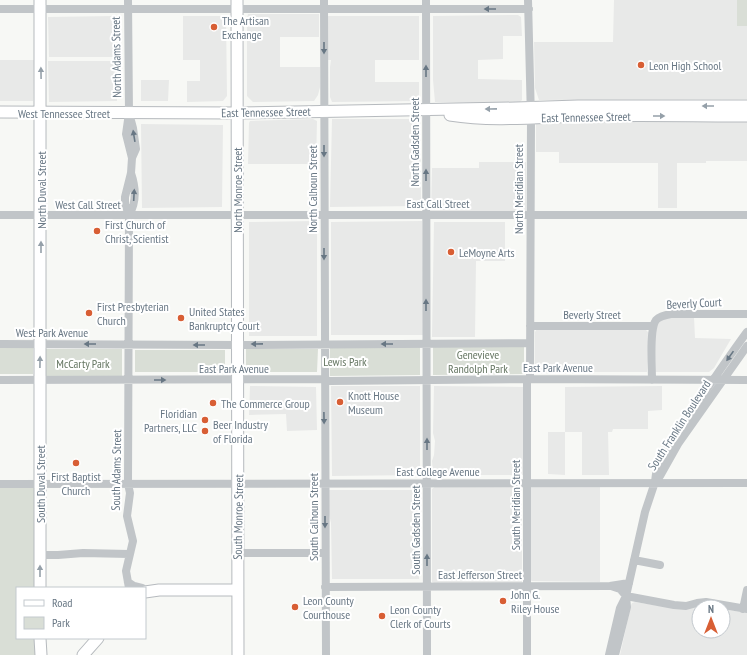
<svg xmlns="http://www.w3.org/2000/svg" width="747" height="655" viewBox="0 0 747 655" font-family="'PT Sans Narrow',sans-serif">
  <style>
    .built { fill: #e8e9e8 }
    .green { fill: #d9ded6 }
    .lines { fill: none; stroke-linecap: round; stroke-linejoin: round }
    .major-casing { stroke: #b6babe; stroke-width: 13 }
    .minor { stroke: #c1c5c8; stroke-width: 8 }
    .major { stroke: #fff; stroke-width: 11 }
    .oneway { fill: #687784 }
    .oneway2 { fill: #95a0a9 }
    .poi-dot { fill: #d85e34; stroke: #fff; stroke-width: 1.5 }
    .labels { text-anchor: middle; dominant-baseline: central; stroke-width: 4; stroke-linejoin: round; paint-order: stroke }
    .poi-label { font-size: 12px; fill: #687784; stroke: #fff; text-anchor: start }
    .street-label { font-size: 12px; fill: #687784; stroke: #fff }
    .park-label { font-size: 12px; fill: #667763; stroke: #fff }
  </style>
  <rect width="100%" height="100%" fill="#f7f8f5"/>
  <path class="built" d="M614,0H747V99L539,100L535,88L534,42H613Z
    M248,14H319V37H280V67H320V87L318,95L314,101L253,102L247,96V19Z
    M518,15L521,17L522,36H503V59L478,60V79L522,80V100L519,103H478L435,102L433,80V16Z
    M115,16V57H49L48,17Z
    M183,16H226L227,96L223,101L187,102V81H200V60H183Z
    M327,16H419V60H375V82H419V99L416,101L332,102L330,97V67L331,60H327Z
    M0,60H34L33,101H0Z
    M48,61H117V101L49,102Z
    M141,80H169L168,101H141Z
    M313,119L317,121L316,164H248L249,123L250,121Z
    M332,119H420L421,201L419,206L330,207Z
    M592,122H747V161H706V163H677V208H658V163H559V152H536V124Z
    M141,124L223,125L222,207L142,208Z
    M479,162H526V212H431L432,168H479Z
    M315,221L317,223V336H249V222Z
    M422,221L424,335H331V222Z
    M434,222H505V261H476L475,337H432Z
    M669,317H694L695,338L731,339L714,368L709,372H655V330L658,323L663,319Z
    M537,329L646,330L648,332L647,372H535V332Z
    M250,386L316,387L317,430L287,431L286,414L249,415Z
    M331,386H420V475L332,476Z
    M434,386L523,387V475H433L432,461L434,455L435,441L433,433Z
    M662,386V410L648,411V429H613L612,432H608L609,475H582V432H565V475L548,474V432H565V387Z
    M436,486L522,487V582L434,583L432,582V489Z
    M529,486H600V582L532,581L530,580Z
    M327,490H419V579H332L331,523L327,506Z
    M635,602L679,609L702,605L714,607H699V631H723V609L747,613V655H620L631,605L632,603Z"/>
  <path class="green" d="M737,0H747V26H737Z
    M420,346V375L330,376V347Z
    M524,346V374L433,375V347Z
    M0,347H33V374H0Z
    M45,349H122V377L44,376Z
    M246,349H318L317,372H246Z
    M135,350H225V372H135Z
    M0,485L33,486L36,489V588H17V638H36V655H0Z"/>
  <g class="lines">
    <defs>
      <path id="major" d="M237,0L238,655
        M0,112L236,113L516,108L578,106H747
        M450,115C494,122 539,117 583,116C638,115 692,116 747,116
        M40,588V0
        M145,592L159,590H237
        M40,638L41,655
        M83,655L98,638"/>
    </defs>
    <use href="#major" class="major-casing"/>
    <path class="minor" d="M128,0L129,113L126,134L132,158
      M324,0L326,655
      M426,0L427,655
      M528,0L531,119L530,379
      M0,9H529
      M0,215H747
      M129,215C137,202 136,188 131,173
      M530,326H653
      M0,344L238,345L530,343
      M0,380L324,379L330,381L527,379L747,380
      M652,380C652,367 649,329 656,320C660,316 665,315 671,314H747
      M655,482C656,455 683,424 698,402C714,379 730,355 747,332
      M0,484L747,483
      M238,553H325
      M40,555H58L83,553L129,554
      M634,560L660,565
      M128,582L134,586L142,588
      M611,586L620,589L626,596L674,605L686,606L697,603L706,602L747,609
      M325,587L610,586L629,583
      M129,588L126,571L133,541L127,516L130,493L128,484L129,215L125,204V197L131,173L132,158L136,149L133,128L129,113
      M743,609L747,590
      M527,655V379
      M609,655L620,608L626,596L645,512L655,482L660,476L678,444L747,346
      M615,655L627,607L626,596"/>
    <use href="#major" class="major"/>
  </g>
  <defs><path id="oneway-solid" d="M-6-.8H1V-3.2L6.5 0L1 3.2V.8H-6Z"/></defs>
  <g class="oneway">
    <use href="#oneway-solid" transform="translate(490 9) rotate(180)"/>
    <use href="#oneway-solid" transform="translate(324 48) rotate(90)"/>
    <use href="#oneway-solid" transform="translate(426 71) rotate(-90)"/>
    <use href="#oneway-solid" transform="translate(134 136) rotate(-99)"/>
    <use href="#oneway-solid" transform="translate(324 151) rotate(90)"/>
    <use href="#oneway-solid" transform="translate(426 175) rotate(-90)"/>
    <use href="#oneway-solid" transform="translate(134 195) rotate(-87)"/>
    <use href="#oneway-solid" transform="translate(324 254) rotate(90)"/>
    <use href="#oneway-solid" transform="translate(426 305) rotate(-90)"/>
    <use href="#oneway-solid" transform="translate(90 344) rotate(-180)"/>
    <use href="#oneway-solid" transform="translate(257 344) rotate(179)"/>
    <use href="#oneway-solid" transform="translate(387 344) rotate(180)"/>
    <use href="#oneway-solid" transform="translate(199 345) rotate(-180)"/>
    <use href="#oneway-solid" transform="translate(730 356) rotate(125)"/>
    <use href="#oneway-solid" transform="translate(160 380)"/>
    <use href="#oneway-solid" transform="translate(324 418) rotate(89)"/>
    <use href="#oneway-solid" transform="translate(427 444) rotate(-90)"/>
    <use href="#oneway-solid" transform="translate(325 522) rotate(90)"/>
    <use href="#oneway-solid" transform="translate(427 560) rotate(-90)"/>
  </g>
  <g class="oneway2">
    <use href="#oneway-solid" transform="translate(41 73) rotate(-91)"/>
    <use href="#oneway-solid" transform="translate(708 106) rotate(180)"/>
    <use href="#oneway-solid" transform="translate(491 109) rotate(179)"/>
    <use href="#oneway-solid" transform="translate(659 116)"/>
    <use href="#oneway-solid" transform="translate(41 247) rotate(-90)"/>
    <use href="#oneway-solid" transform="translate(40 362) rotate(-89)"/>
    <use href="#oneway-solid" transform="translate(40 571) rotate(-90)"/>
  </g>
  <g class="poi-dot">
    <circle cx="214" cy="27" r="4"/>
    <circle cx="641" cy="65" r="4"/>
    <circle cx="97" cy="231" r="4"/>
    <circle cx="451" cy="252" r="4"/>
    <circle cx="89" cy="313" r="4"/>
    <circle cx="181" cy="318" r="4"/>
    <circle cx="340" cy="402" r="4"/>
    <circle cx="213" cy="403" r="4"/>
    <circle cx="205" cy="420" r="4"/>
    <circle cx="205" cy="431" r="4"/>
    <circle cx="76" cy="463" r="4"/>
    <circle cx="503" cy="601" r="4"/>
    <circle cx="295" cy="607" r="4"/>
    <circle cx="382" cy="616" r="4"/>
  </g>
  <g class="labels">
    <g class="poi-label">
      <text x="222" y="20">The Artisan<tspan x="222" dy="14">Exchange</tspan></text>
      <text x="649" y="65">Leon High School</text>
      <text x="105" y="224">First Church of<tspan x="105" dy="14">Christ, Scientist</tspan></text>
      <text x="459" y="252">LeMoyne Arts</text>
      <text x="97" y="306">First Presbyterian<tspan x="97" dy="14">Church</tspan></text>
      <text x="189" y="311">United States<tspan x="189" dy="14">Bankruptcy Court</tspan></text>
      <text x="348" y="395">Knott House<tspan x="348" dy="14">Museum</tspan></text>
      <text x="221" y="403">The Commerce Group</text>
      <text x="197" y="413" text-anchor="end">Floridian<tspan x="197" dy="14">Partners, LLC</tspan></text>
      <text x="213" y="424">Beer Industry<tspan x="213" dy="14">of Florida</tspan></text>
      <text x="76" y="476" text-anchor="middle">First Baptist<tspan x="76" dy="14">Church</tspan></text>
      <text x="511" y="594">John G.<tspan x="511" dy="14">Riley House</tspan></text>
      <text x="303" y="600">Leon County<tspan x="303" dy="14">Courthouse</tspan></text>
      <text x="390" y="609">Leon County<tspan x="390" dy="14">Clerk of Courts</tspan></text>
    </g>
    <g class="street-label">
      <text transform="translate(116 57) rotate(-91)">North Adams Street</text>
      <text transform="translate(266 112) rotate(-1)">East Tennessee Street</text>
      <text x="64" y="113">West Tennessee Street</text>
      <text transform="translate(586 117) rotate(-1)">East Tennessee Street</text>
      <text transform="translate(414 142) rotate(-90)">North Gadsden Street</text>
      <text transform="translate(312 189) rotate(-90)">North Calhoun Street</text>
      <text transform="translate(518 189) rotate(-90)">North Meridian Street</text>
      <text transform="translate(41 190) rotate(-90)">North Duval Street</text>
      <text transform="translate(237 190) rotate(-90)">North Monroe Street</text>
      <text x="438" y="203">East Call Street</text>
      <text x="88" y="204">West Call Street</text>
      <text transform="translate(694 303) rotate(-3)">Beverly Court</text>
      <text x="592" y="314">Beverly Street</text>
      <text x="52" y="332">West Park Avenue</text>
      <text x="558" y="367">East Park Avenue</text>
      <text x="234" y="368">East Park Avenue</text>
      <text transform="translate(679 425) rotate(-57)">South Franklin Boulevard</text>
      <text transform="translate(116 470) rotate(-89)">South Adams Street</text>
      <text x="438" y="471">East College Avenue</text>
      <text transform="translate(40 484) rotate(-90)">South Duval Street</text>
      <text transform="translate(515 505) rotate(-90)">South Meridian Street</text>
      <text transform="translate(238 517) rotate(-89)">South Monroe Street</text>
      <text transform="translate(313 517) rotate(-90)">South Calhoun Street</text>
      <text transform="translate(415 530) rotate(-90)">South Gadsden Street</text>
      <text x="480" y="574">East Jefferson Street</text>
    </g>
    <g class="park-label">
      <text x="478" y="354">Genevieve<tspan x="478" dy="14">Randolph Park</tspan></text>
      <text x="345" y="361">Lewis Park</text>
      <text x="83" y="363">McCarty Park</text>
    </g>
  </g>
  <rect x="16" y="587" width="130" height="52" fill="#ffffff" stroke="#c3c9ce"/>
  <rect x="24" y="600" width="20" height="6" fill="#ffffff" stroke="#c3c9ce"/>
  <text x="52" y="607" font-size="12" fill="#687784">Road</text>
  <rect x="24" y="617" width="20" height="12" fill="#d9ded6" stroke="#c3c9ce"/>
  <text x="52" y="627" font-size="12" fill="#687784">Park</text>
  <g transform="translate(711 619)"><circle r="19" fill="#ffffff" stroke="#c3c9ce"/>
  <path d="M0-3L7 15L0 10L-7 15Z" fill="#d85e34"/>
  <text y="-6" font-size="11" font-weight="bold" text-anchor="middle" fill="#687784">N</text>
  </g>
</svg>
